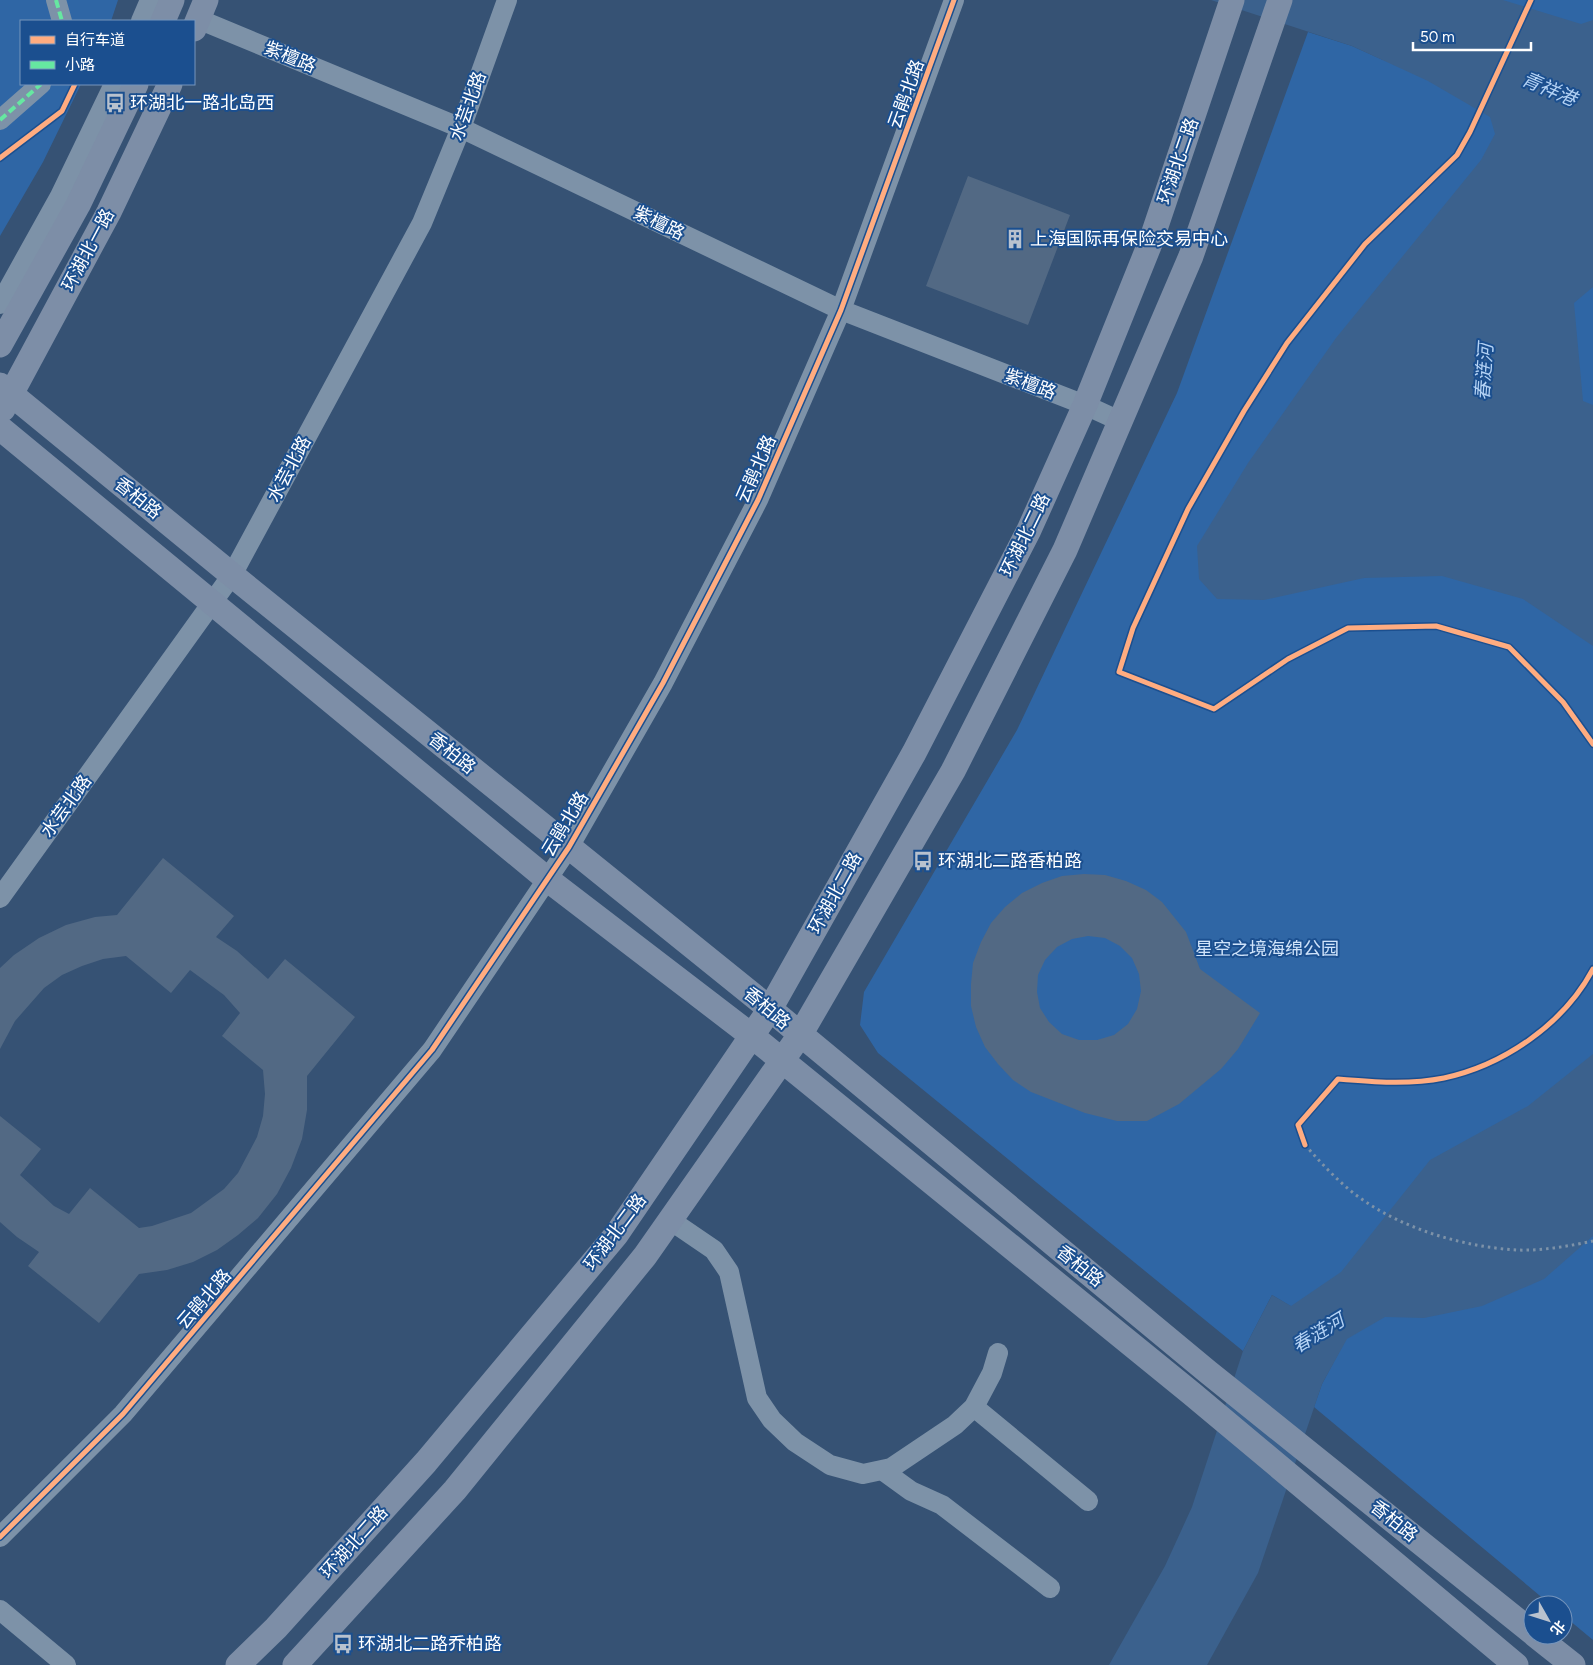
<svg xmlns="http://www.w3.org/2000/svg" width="1593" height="1665" viewBox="0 0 1593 1665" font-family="Figtree,'Noto Sans SC',sans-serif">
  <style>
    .green { fill: #2f66a5 }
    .water { fill: #3b618d }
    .building { fill: #526984; fill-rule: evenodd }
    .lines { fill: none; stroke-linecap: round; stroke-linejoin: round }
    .path { stroke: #7d92a8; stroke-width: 3; stroke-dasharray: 2.5 4; stroke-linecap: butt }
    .minor { stroke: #7d92a8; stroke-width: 20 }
    .major { stroke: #7d8ea7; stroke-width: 25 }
    .quiet { stroke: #66e7a1; stroke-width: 4; stroke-dasharray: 8 4; stroke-linecap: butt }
    .cycleway-casing { stroke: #1b4f8f; stroke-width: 8 }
    .cycleway { stroke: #ffac80; stroke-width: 5 }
    .labels { text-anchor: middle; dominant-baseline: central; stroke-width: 4; stroke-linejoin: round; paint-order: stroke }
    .street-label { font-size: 18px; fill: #fff; stroke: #1b4f8f }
    .poi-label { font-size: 18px; fill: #fff; stroke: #1b4f8f; text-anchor: start }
    .park-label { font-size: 18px; fill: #cfe3fa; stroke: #1b4f8f }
    .water-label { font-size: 19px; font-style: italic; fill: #b5d3f5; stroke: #1b4f8f }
  </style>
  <rect width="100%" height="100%" fill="#365274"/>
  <path class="green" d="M0,0H118L111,21H21V84H81L43,162L0,236Z
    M1412,0H1593V1640L1563,1615V1605H1551L1314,1407L1322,1384L1346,1339L1272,1295L1243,1351L878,1053L860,1025L864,992L1017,730L1177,393L1308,32L1352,46L1383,60Z"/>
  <path class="water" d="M1211,0H1503L1581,24L1593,20V287L1574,303L1583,401L1593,405V646L1523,599L1442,576L1364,578L1264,600L1217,599L1199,579L1197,546L1248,463L1336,338L1481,160L1495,134L1490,117L1428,81L1352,46Z
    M1593,1054V1236L1544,1279L1482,1306L1424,1318L1385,1317L1347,1339L1322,1384L1258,1573L1207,1665H1109L1165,1566L1192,1507L1243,1351L1272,1295L1291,1306L1341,1272L1430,1160L1528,1106Z"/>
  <path class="building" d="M968,176L1070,215L1028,325L926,286Z
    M163,858L234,916L216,937L237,951L268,979L285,959L355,1017L307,1076V1110L302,1139L291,1168L277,1194L258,1218L238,1235L217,1250L193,1262L167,1270L139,1274L99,1323L28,1266L39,1252L17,1237L0,1222V1116L41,1149L20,1175L54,1206L69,1214L90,1188L139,1228L152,1226L191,1213L224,1189L238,1173L257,1137L263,1116L265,1094L263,1070L222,1036L240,1013L224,995L190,970L171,993L126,956L103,959L82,966L62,975L44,988L15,1021L0,1049V968L14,955L39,938L66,925L95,917L117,915Z
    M1084,874L1105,875L1126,881L1146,890L1162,902L1186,932L1200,969L1260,1013L1238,1049L1221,1069L1179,1104L1147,1121H1117L1085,1113L1031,1092L1013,1080L998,1064L985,1047L976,1027L971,1006V984L973,963L981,942L991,923L1005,907L1022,893L1042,883L1062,876ZM1088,936L1105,938L1120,946L1132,958L1139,974L1141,991L1137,1009L1128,1024L1114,1035L1097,1040H1079L1062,1034L1049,1022L1040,1008L1037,992L1038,975L1045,960L1057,947L1072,939Z"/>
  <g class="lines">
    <path class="path" d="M1305,1145C1323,1165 1341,1185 1363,1200C1406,1230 1465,1247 1517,1250C1542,1251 1569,1246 1593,1241"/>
    <path class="minor" d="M56,0L62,21
      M198,19L461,128L841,310L1085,405L1122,422
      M141,21L150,0
      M0,120L41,84
      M0,304L60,196L114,84
      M0,898L232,575L422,223L461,128L507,0
      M670,1220L714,1250L729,1272L757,1398L772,1420L795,1442L830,1465L863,1474L891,1468L955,1425L974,1407L992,1373L998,1353
      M974,1407L1088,1501
      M882,1470L911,1491L942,1505L1050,1588
      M0,1537L123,1414L432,1050L569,847L663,683L758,500L841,310L954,0
      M0,1610L66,1665"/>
    <path class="major" d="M163,21L172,0
      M194,29L206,0
      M0,345L78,205L136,84
      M0,385L232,575L770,1009L1208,1372L1533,1633
      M3,409L109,212L170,84
      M0,428L547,879L752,1036L1191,1393L1516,1665
      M1535,1635L1573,1665
      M238,1665L276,1628L426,1462L616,1235L770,1009L914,753L1029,530L1085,405L1151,241L1232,0
      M295,1665L455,1490L645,1256L800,1035L953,771L1065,550L1191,256L1280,0"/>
    <path class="quiet" d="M56,0L62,21
      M0,120L41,84"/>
    <defs>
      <path id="cycleway" d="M1531,0L1470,132L1457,155L1365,244L1287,343L1244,411L1188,509L1133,628L1119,672L1214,709L1288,659L1348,628L1436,626L1509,647L1563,702L1593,744
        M0,158L62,111L75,84
        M1305,1145L1298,1125L1338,1079C1373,1082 1409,1085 1444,1078C1504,1065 1564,1024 1593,969
        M0,1537L123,1414L432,1050L569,847L663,683L758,500L841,310L954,0"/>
    </defs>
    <use href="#cycleway" class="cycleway-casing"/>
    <use href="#cycleway" class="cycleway"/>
  </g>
  <defs>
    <symbol id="bus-bare" viewBox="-9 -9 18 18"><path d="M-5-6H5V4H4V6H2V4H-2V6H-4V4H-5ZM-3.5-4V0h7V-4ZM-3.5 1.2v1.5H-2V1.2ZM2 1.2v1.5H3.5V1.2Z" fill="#b9c2ce" stroke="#1b4f8f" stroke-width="2.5" paint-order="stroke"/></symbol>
    <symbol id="building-bare" viewBox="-9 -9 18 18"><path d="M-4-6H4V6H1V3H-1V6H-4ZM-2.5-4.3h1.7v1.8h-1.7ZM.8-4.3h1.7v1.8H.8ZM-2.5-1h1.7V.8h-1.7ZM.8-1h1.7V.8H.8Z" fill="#b9c2ce" stroke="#1b4f8f" stroke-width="2.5" paint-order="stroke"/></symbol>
  </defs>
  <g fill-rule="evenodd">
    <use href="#bus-bare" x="101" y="89" width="28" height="28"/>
    <use href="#building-bare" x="1001" y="225" width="28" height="28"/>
    <use href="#bus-bare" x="909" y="847" width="28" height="28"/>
    <use href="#bus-bare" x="329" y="1630" width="28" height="28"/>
  </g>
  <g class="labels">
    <g class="street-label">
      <text transform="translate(290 57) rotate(22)">紫檀路</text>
      <text transform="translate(906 94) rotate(-70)">云鹃北路</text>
      <text transform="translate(468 106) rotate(-70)">水芸北路</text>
      <text transform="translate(1178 161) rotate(-71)">环湖北二路</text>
      <text transform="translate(659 223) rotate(26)">紫檀路</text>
      <text transform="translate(88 250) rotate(-62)">环湖北一路</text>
      <text transform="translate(1030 384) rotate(21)">紫檀路</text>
      <text transform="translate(289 469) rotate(-62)">水芸北路</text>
      <text transform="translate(756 469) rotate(-66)">云鹃北路</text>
      <text transform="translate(138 498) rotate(39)">香柏路</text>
      <text transform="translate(1025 535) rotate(-64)">环湖北二路</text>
      <text transform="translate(452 753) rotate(39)">香柏路</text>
      <text transform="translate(66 806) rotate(-54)">水芸北路</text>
      <text transform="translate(565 824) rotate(-59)">云鹃北路</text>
      <text transform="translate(835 893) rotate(-61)">环湖北二路</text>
      <text transform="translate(767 1008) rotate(40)">香柏路</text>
      <text transform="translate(615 1232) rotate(-53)">环湖北二路</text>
      <text transform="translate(1080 1266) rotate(39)">香柏路</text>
      <text transform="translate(204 1299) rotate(-49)">云鹃北路</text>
      <text transform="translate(1394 1521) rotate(39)">香柏路</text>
      <text transform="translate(354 1542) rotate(-48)">环湖北二路</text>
    </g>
    <g class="poi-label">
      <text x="130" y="103">环湖北一路北岛西</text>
      <text x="1030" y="239">上海国际再保险交易中心</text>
      <text x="938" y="861">环湖北二路香柏路</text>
      <text x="358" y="1644">环湖北二路乔柏路</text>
    </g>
    <g class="park-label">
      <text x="1267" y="949">星空之境海绵公园</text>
    </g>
    <g class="water-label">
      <text transform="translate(1549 89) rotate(23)">青祥港</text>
      <text transform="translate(1484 372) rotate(-86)">春涟河</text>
      <text transform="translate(1318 1333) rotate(-31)">春涟河</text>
    </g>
  </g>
  <rect x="20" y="20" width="175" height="65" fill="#1b4f8f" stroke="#7695bc"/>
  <rect x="30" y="36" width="25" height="8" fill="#ffac80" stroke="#7695bc"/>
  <text x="65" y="45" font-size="15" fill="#ffffff">自行车道</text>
  <rect x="30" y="61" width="25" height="8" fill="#66e7a1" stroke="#7695bc"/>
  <text x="65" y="70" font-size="15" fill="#ffffff">小路</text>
  <g transform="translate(1548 1620) rotate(129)"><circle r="24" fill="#1b4f8f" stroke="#7695bc"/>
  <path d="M0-4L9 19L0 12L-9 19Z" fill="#b9c2ce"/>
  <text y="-8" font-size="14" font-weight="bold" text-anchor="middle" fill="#ffffff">北</text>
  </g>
  <path d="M1413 42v8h118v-8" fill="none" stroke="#ffffff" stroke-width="2.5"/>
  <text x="1420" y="42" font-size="15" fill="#ffffff" stroke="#1b4f8f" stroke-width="4" paint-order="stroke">50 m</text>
</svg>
